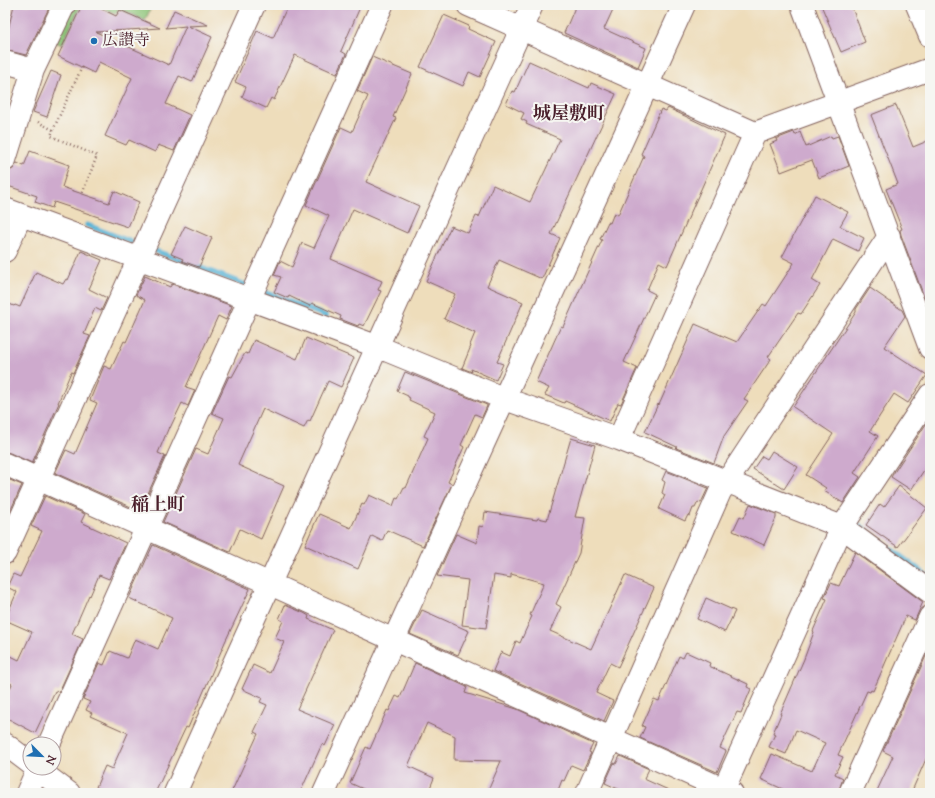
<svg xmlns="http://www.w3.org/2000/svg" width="935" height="798" viewBox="0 0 935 798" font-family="'Sorts Mill Goudy','Noto Serif JP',serif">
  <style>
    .green { fill: #8cc477; stroke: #6b7251 }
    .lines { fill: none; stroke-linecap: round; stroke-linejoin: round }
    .stream { stroke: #57b2d5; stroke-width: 5.5 }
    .building { fill: #ceaacd }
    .minor-casing { stroke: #83625d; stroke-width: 24 }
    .path { stroke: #83625d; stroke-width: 2.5; stroke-dasharray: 1 3; stroke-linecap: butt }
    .minor { stroke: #fff; stroke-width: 22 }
    .poi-dot { fill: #1f6fb2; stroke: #f6f6f2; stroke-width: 1.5 }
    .labels { text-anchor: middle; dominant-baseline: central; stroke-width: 4; stroke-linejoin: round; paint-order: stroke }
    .poi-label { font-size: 16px; fill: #4a1f2b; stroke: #f6f6f2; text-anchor: start }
    .quarter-label { font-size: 18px; font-weight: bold; fill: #4a1f2b; stroke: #f6f6f2 }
  </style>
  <rect width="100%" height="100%" fill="#f6f6f2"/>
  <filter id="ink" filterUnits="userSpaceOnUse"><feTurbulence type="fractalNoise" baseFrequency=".025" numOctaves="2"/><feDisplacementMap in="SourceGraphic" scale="8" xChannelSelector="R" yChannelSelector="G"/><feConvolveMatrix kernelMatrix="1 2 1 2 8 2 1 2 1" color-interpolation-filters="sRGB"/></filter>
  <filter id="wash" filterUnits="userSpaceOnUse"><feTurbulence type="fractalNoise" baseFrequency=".012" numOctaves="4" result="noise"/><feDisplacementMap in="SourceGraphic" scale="16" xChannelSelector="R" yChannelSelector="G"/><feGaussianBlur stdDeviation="0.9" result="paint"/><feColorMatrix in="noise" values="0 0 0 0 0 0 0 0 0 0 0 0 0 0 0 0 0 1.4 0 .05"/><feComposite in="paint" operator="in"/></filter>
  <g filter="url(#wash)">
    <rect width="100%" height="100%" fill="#edb"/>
    <path class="green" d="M71,5H81L62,45L53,41Z
      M97,5H152L145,21L119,8L116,14Z"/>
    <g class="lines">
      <path class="stream" d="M87,225L131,242
        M156,251L246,285
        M262,291L326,316
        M854,522L930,578"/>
    </g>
    <g id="blocks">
      <path class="building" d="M14,5H49L48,10L26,55L5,50V34H7Z
        M82,5H94L116,16L120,10L160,28L96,32L169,65L186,26L166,28L174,10L208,25L188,26L212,37L192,82L179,76L166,104L190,115L174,151L158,145L155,152L129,140L126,145L105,136L132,78L99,62L94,73L58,56Z
        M288,5H361L341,51L346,54L337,74L295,55L274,100L271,98L266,108L242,97L246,87L235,82L257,31L273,38Z
        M576,5H615L604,29L646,48L638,67L564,33Z
        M821,5H851L865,42L841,52Z
        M444,15L469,26L468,29L496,42L480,77L469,72L463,86L420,67Z
        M372,57L412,74L393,117L396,118L366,182L419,206L407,233L353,209L331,259L382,281L378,290L381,291L364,326L359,324L358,326L340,319L341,316L312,303L310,306L289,296L288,298L274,292L281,277L274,275L280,261L292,267L302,243L314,248L329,216L306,205L341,127L352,132L368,96L357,91Z
        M529,61L589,88L591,83L616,94L551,234L560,238L542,279L499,260L487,286L523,302L497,362L503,364L496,380L471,369L472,372L462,368L471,346L470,345L475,333L444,319L455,294L426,281L451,226L468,233L476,216L479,217L493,185L530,202L545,171L560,139L526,124L527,122L521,119L524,113L506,104L512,91L515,92Z
        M51,71L61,75L47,117L33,112Z
        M896,105L913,147L930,140L929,310L901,235L900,230L902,229L886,189L898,184L871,115Z
        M668,108L725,135L667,266L659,262L647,290L655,294L624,362L637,368L621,404L618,403L610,421L565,401L564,403L545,395L549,388L536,382L561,326L563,327L602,240L600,239L608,222L610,223L614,213L618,215L644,156L641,154L661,109L666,111Z
        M794,132L795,135L800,132L806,147L831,136L832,138L838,136L849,166L819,178L812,160L781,172L770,144L777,141L776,139Z
        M30,151L69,165L62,187L109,203L114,191L139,202L128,227L54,202L52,208L35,202L37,196L5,185V172L13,169L17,163L24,166Z
        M815,195L848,212L840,226L864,238L858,251L833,239L812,280L820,285L801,314L798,313L768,357L771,359L744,399L748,401L724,436L714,463L676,448L677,447L645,432L658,404L659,405L695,324L737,342L763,304L766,306L794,263L782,257Z
        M185,226L212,238L199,267L182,261L183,259L171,254Z
        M81,251L102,260L89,289L107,298L101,311L95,308L84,334L90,336L73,373L71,372L58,403H59L32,463L10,453L5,452V302L14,306L15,305L20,307L36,272L63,284L66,279L68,280Z
        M145,276L170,287L172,284L232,306L226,320L218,316L186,387L195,390L188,406L182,403L170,428L169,427L158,453L165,456L140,511L55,473L66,450L75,454L97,403L90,400L104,366L111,369L124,341L126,342L145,300L136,295Z
        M870,288L902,310L905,316L884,347L927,375L908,403L894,394L870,431L878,436L854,473L860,477L843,503L824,491L826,488L806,475L833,434L793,407L856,312V309Z
        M306,338L354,358L341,387L328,381L310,421L308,420L304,428L263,409L238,465L284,486L261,539L240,529L230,552L163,522L196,449L208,454L224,418L212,413L229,376L232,377L245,353L248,354L254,340L297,359Z
        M405,372L487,405V406L482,417L475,414L461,445L464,447L448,482L452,484L423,546L387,530L382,541L372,536L358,569L305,545L319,514L351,528L362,504L364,505L369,495L393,506L396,498L398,499L404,487L406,488L428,438L424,436L435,412L409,400L410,398L408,397V396L397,391Z
        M930,418V461L911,490L891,477Z
        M571,438L595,445L575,517L585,518L579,553L556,604L561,607L550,631L591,649L625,575L654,588L618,667L610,663L596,693L613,701L604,721L493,671L501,652L510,656L516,641L520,643L532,616L530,615L544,583L511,574V578L494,575L486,628L462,625L468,580L437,576L456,534L477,543L479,526L483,527L485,512L537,520L538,518L547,520Z
        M772,451L798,467L784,489L753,469L762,456L767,459Z
        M666,471L708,488L701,503L698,502L695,508H693L690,516L688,515L685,521L659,509L665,495L662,493L665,482L662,480Z
        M5,478L22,485L8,516L5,514Z
        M899,486L927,508L898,547L866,525L880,504L884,507Z
        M45,496L85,514L81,522L126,543L109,579L99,575L90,596L89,595L72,634L83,639L59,692L55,691L35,733L5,717V699L12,684L5,681V653L19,660L32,632L5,620V619L17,592L7,587L13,574L20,577L42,531L31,526Z
        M750,504L776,514V518L764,545L733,531L740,516L744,518Z
        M153,545L250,589L225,642L188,728L186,727L155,793H109L96,787L105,766L112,769L128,733L90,716L92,713L86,710L90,702L83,699L99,663L104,665L110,651L127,658L135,639L158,649L172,618L129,598Z
        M855,552L923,602L915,620L906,616L873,691L871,690L870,692L867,691L838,755L843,757L835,774L843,778L838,793H791L761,779L772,754L812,771L825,743L796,730L786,754L769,747L775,734L773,733L781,714H780L804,659L814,632L813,631L827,599L824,598L831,583L839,586Z
        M706,598L735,611L725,632L697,619Z
        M285,605L304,613L309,616L308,619L333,630L297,709L335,725L325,746L322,744L300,793H231L258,734L254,732L267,705L260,702L262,698L242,689L253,665L270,673L284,642L275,638L283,621L279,619Z
        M422,610L469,631L458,655L410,634Z
        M930,647V750L911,793H876L893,756L883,751Z
        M686,652L710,663L709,666L748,684L747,687L751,689L741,713L737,712L720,748L726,751L717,772L640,738L645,727L642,726L654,699L659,701L679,656L683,658Z
        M415,663L467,687L465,693L517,709L593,744L589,752L591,753L583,770L571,765L564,781L562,780L557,793H487L501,761L454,760L455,736L427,723L408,766L434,778L428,793H372L350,783L366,747L370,749L387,710L389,711L396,696L400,698Z
        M620,756L649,769L644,779L675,793H627L605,783L614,763L616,764Z"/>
    </g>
  </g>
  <g filter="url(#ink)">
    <use href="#blocks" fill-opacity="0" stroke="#83625d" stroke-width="1"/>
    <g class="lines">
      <defs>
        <path id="minor" d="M468,5L755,133L930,69
          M802,5L930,348
          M917,5L930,36
          M5,62L33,70
          M5,160L33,70L64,5
          M5,209L376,346L505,399L619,439L842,527L930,592
          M5,251L21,215
          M619,439L755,133
          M5,464L732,793
          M5,553L254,5
          M5,744L30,763
          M49,744L382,5
          M36,768L69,793
          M27,793L38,768
          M175,793L532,5
          M324,793C443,530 566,269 684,5
          M587,793L720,492L889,236
          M722,793L842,527L930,395
          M850,793L930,617"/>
      </defs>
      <use href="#minor" class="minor-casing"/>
      <path class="path" d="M38,122L53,130L51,136L97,156L82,194
        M53,130L82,67"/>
      <use href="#minor" class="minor"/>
    </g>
  </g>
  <circle class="poi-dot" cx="94" cy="41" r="4"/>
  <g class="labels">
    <g class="poi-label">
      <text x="102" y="41">広讃寺</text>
    </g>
    <g class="quarter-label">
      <text x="569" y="115">城屋敷町</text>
      <text x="158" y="506">稲上町</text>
    </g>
  </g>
  <rect width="935" height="798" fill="none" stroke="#f6f6f2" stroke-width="20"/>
  <g transform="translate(42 756) rotate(114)"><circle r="19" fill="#f6f6f2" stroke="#b1a0a2"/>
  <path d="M0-3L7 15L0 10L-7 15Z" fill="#1f6fb2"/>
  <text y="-6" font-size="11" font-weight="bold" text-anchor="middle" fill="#4a1f2b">N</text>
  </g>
</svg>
